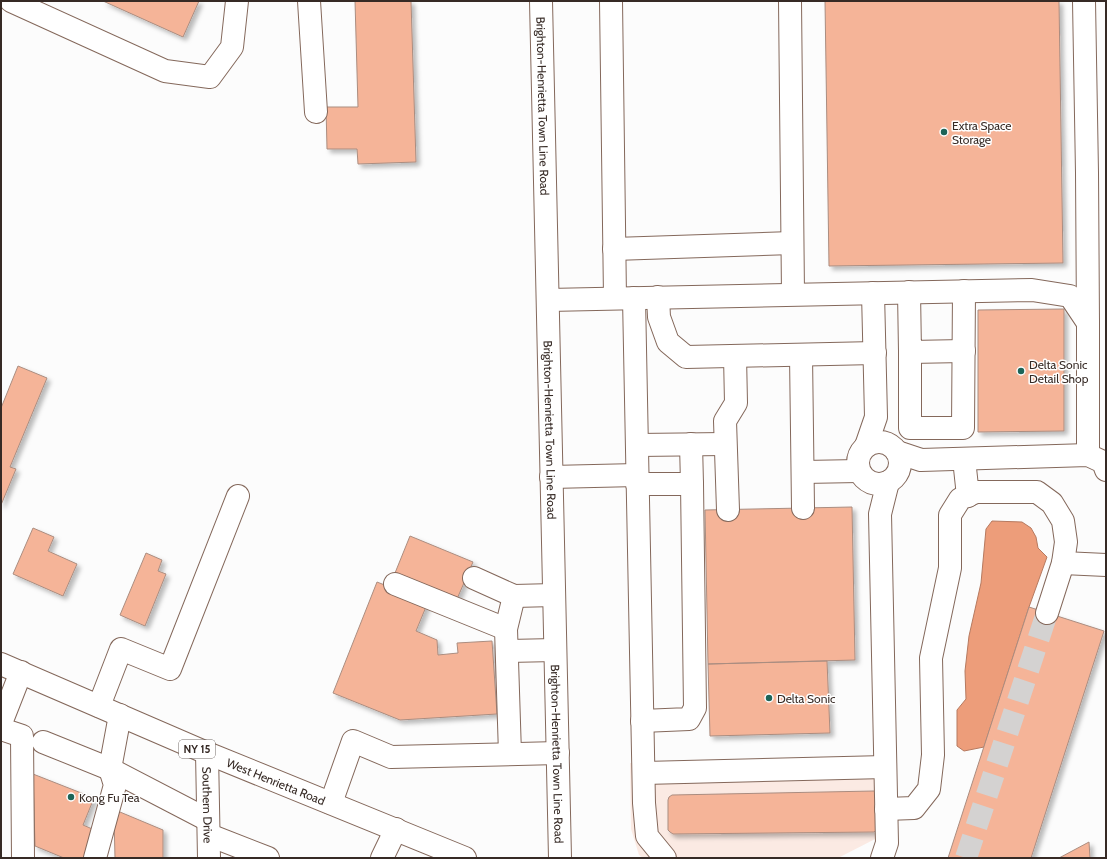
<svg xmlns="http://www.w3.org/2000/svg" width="1107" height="859" viewBox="0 0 1107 859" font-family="Cabin,sans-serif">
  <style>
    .built { fill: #fbeae3 }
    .water { fill: #ed9d7a; stroke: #b67a60 }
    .building { fill: #f5b498; stroke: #ab8d80; filter: url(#shadow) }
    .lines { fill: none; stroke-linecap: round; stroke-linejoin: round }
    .minor-tunnel { stroke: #d4d2d1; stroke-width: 22; stroke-dasharray: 22 11; stroke-linecap: butt }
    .minor-casing { stroke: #84685b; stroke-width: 24 }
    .major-casing { stroke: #84685b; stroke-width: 24 }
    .minor { stroke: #fff; stroke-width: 22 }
    .major { stroke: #fff; stroke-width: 22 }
    .poi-dot { fill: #1c6458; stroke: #fff; stroke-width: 1.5 }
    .labels { text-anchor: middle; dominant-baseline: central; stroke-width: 3; stroke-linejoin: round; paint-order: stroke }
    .shield { fill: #fff; stroke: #726a66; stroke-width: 1 }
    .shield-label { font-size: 11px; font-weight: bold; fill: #362a25 }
    .street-label { font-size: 12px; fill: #362a25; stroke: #fff }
    .poi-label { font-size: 12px; fill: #362a25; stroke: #fff; text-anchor: start }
  </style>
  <defs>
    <filter id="shadow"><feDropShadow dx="3.5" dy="3.5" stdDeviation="2" flood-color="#0004"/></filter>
  </defs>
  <rect width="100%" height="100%" fill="#fcfcfc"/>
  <path class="built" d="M877,759L879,837L838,858H643L639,855L631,829L630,763Z"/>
  <path class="water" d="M992,521L1022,522L1031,528L1036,537L1038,548L1047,557L1029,607L984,747L964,751L957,746V710L966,699L965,671L969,636L981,583L986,529Z"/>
  <path class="building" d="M103,1H199L183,37Z
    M355,1H411L416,162L358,164L357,149H327L326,107H358Z
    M825,1H1059L1063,263L829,266Z
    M1064,309V431L978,432V310Z
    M18,366L47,378L10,467L16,469L1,505V408Z
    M852,507L855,660L708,664L705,510Z
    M33,528L54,537L48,551L77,564L63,596L13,574Z
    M410,536L473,562L457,599L395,573Z
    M146,553L162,560L158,571L166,574L145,626L120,615Z
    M377,582L428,602L416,631L437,640L438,655L458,653L457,643L492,641L497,714L400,720L333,693Z
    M1029,607L1104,631L1031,858H948Z
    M827,661L830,733L710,736L708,664Z
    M33,774L94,798L83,825L97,831L87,858H64L35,846Z
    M874,791L876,792L877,830L874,832L673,834L670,832L668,830V800L669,797L672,795Z
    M120,812L163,830V858H115L114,817Z
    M1089,842L1090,858H1059Z"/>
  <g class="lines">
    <path class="minor-tunnel" d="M966,858L1047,613"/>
    <defs>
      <g id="minor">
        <path d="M11,1L165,71L210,77L232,47L237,1"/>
        <path d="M309,1L316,112"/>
        <path id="s1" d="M541,1L560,858"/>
        <path d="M611,1L615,298"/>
        <path d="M790,1L793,294"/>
        <path d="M1084,1L1087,173L1088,323"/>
        <path d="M614,249L792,243"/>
        <path d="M909,292L910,352L964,351"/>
        <path d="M658,297L659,317L668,342L686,357L875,353"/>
        <path d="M634,298L644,803L647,836L665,858"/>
        <path d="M548,300L1032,290L1070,296L1088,323V455"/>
        <path d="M910,352V428H963L964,291"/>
        <path d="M801,355L803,508"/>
        <circle cx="879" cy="463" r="21"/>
        <path d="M691,444L692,484"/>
        <path d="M637,445L725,444"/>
        <path d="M866,446L876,417L873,293"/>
        <path d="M897,452L921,460L1088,455L1103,462L1106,470"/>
        <path d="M964,459L968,496"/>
        <path d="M803,472L859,471"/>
        <path d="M551,477L637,475"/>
        <path d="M637,484H692L695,708L689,719L642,721"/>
        <path d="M728,510L725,421L736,403L735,356"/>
        <path d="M1063,563L1106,565"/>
        <path d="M474,578L514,596L554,595"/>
        <path d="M395,584L506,629"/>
        <path d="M507,651L555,650"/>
        <path d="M99,706L121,649L170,669L238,496"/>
        <path d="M1,723L21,672"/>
        <path d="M1,729L22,736L23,858"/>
        <path d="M43,742L110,769L208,820"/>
        <path id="s2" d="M207,753L209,858"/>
        <path d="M510,754L506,629L514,596"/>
        <path d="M644,773L885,767"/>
        <path d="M331,803L353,741L391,757L558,753"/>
        <path d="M886,809L914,808L929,789L933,755L931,658L950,568V515L960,499L976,492H1037L1052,503L1063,521L1066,542L1063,563L1047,613"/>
        <path d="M209,835L268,858"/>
        <path d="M95,858L115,785L110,769L120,715"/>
        <path d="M382,858L396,829"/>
        <path d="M882,858L887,843L880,514L888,482"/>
      </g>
      <g id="major">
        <path id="s3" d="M1,664L207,753L465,858"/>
      </g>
    </defs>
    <use href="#minor" class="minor-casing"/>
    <use href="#major" class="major-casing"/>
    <use href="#minor" class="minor"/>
    <use href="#major" class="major"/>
  </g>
  <g class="poi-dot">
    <circle cx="944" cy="132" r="4"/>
    <circle cx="1021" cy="371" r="4"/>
    <circle cx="769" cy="698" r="4"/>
    <circle cx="71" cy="797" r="4"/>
  </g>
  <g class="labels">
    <rect class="shield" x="179" y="740" width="36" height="18" rx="3"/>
    <g class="shield-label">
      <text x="197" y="749">NY 15</text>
    </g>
    <g class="street-label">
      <text stroke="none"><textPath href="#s1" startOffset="105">Brighton-Henrietta Town Line Road</textPath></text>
      <text stroke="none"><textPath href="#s1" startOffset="429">Brighton-Henrietta Town Line Road</textPath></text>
      <text stroke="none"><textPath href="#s1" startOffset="753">Brighton-Henrietta Town Line Road</textPath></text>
      <text stroke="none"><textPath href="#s3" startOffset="299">West Henrietta Road</textPath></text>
      <text stroke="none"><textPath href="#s2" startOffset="52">Southern Drive</textPath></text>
    </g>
    <g class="poi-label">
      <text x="952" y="125">Extra Space<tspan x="952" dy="14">Storage</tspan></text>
      <text x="1029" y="364">Delta Sonic<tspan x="1029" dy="14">Detail Shop</tspan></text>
      <text x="777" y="698">Delta Sonic</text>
      <text x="79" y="797">Kong Fu Tea</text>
    </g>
  </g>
  <rect width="1107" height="859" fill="none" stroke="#362a25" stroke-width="4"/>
</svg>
